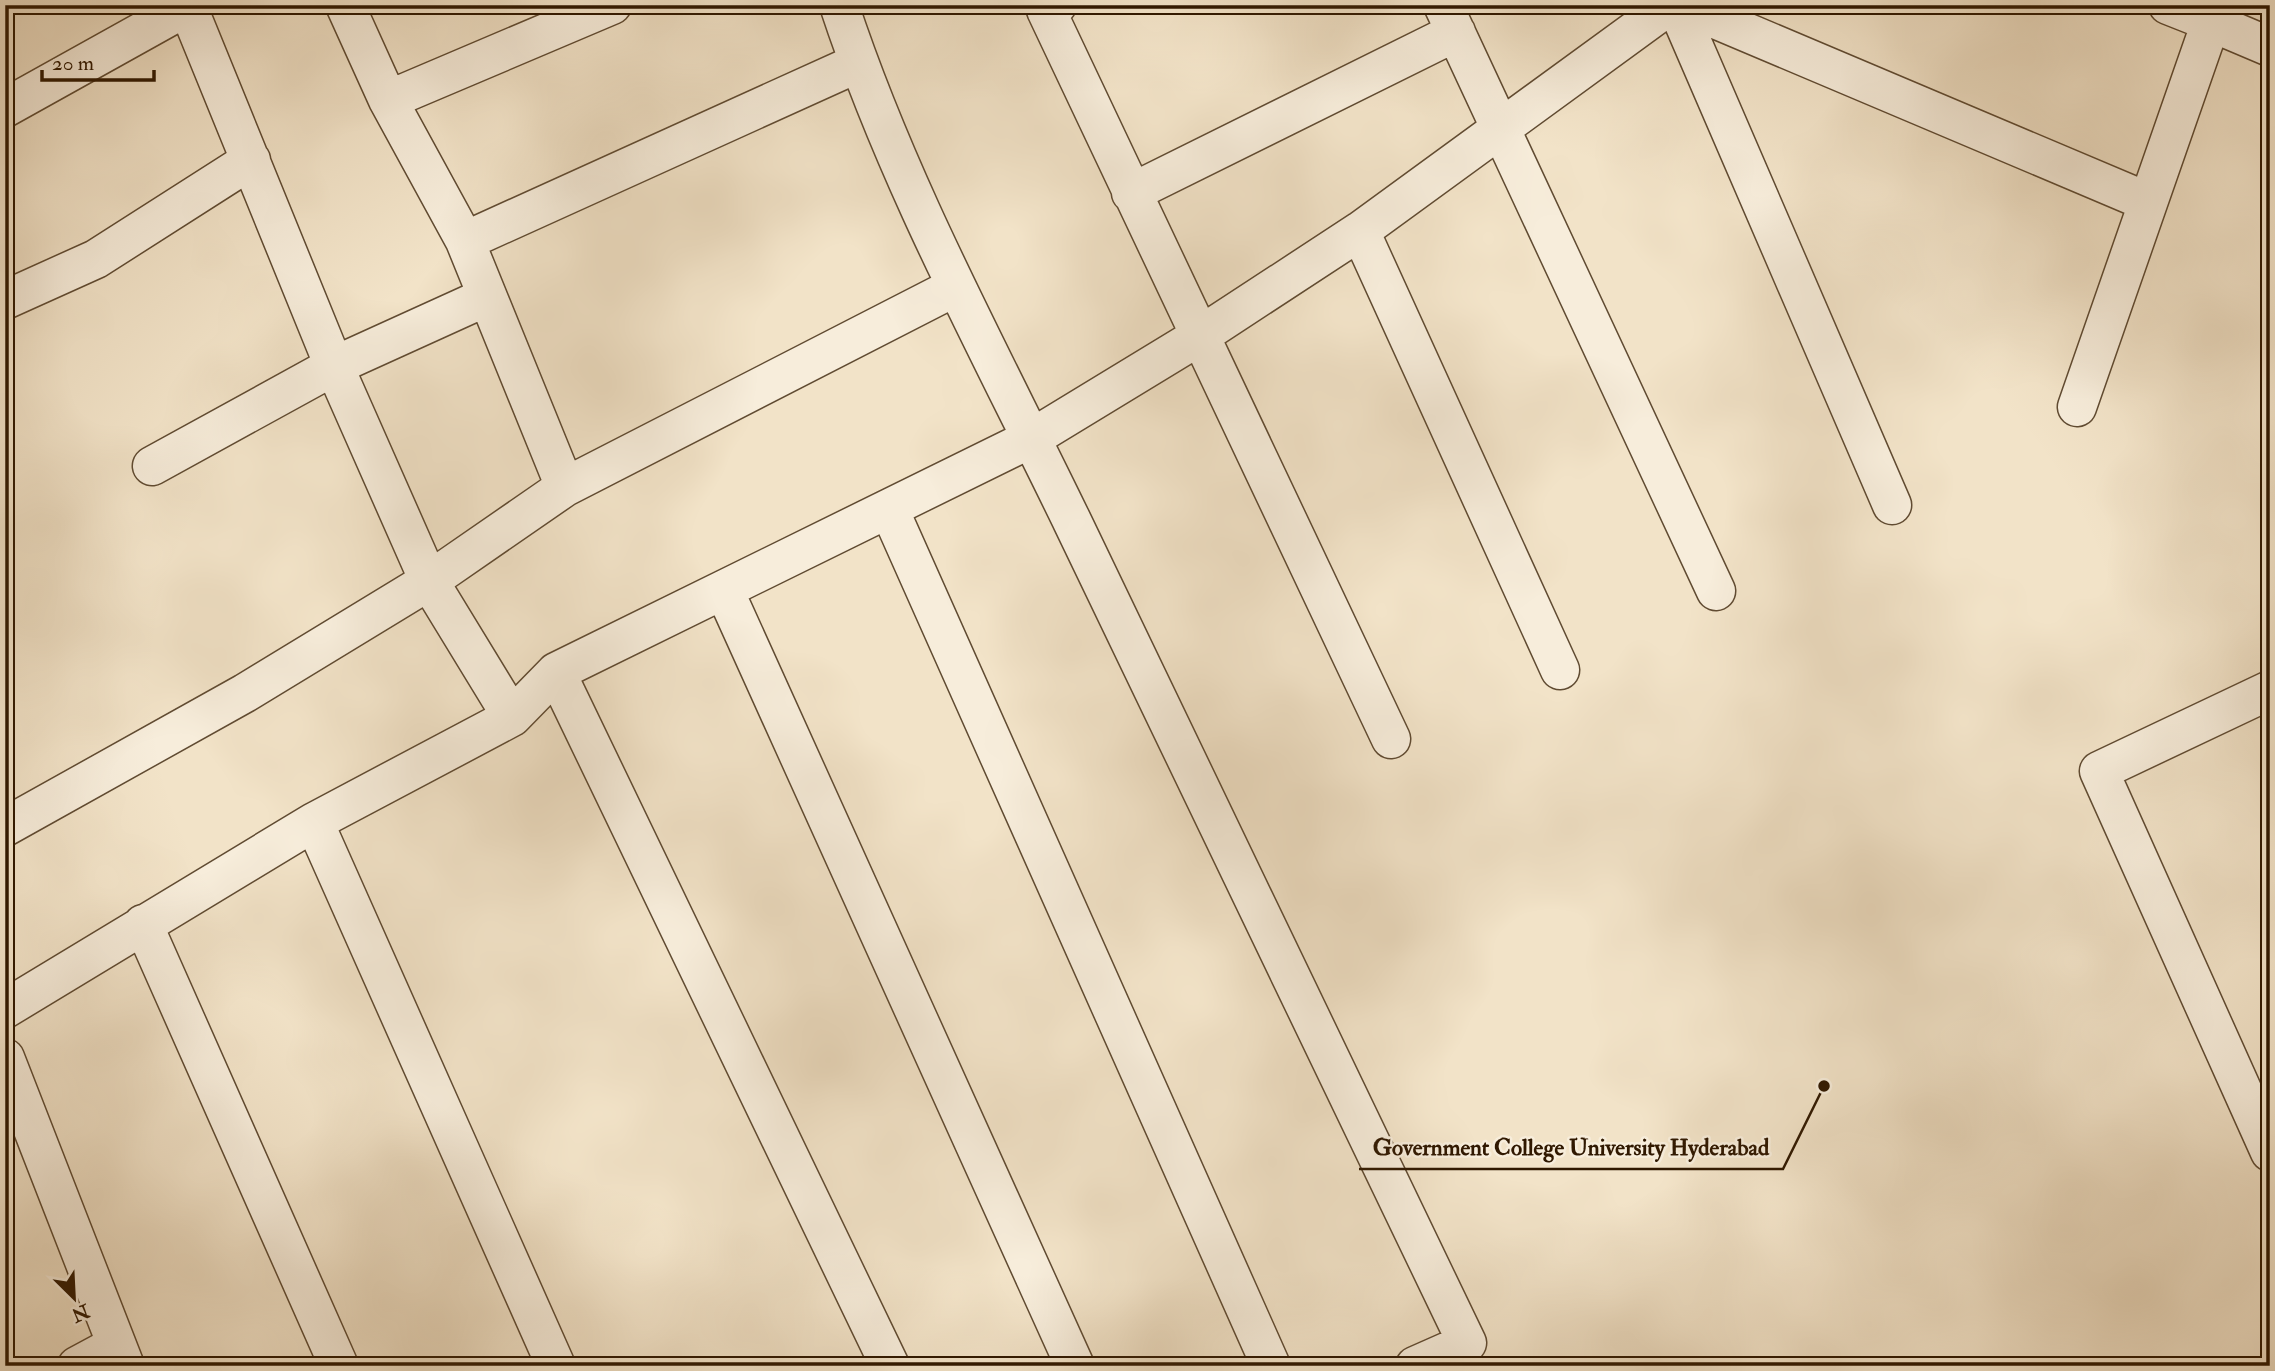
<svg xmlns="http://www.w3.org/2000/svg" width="2275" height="1371" viewBox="0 0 2275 1371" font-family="'IM FELL Double Pica',serif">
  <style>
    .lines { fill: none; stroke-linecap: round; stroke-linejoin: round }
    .minor-casing { stroke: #604b32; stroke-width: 41 }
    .minor { stroke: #f7eddb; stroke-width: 38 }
    .leader { fill: none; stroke: #301800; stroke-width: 2.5 }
    .callout-dot { fill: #301800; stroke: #f7eddb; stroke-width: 2.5 }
    .callout-label { font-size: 23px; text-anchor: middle; font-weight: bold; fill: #301800; stroke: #f7eddb; stroke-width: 5; stroke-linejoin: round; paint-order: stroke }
  </style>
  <rect width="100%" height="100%" fill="#f2e3c8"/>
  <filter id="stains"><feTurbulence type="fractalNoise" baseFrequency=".00286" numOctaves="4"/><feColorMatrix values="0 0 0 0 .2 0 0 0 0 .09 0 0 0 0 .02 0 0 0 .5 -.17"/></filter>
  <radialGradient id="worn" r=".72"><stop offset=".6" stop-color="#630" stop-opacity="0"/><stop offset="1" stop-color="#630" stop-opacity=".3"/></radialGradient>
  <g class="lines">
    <defs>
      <path id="minor" d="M345,5L388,100L465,241L565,487L429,581L512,717L556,672L1032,438L1198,337L1360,231L1670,5
        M839,5C898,184 989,350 1071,519C1203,794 1335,1069 1467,1343L1415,1366
        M1057,5L1046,10L1391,739
        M1443,5L1716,591
        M1676,5L1892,505
        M1682,5L2148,202
        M2168,5L2211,22L2217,5
        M388,100L612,5
        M5,108L190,5
        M1131,193L1456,32
        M1360,231L1560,670
        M465,241L858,63
        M5,300L96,259L251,160
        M2077,407L2211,22L2270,47
        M152,466L334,366L486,297
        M565,487L955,287
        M889,509L1271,1366
        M724,590L1075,1366
        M556,672L890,1366
        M2270,690L2099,771L2270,1152
        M314,822L556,1366
        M5,827L245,693L429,581L334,366L187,5
        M143,924L339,1366
        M5,1009L314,822L512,717
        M5,1058L125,1366
        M77,1366L116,1345"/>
    </defs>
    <use href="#minor" class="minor-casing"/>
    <use href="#minor" class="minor"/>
  </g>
  <path class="leader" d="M1824 1086L1783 1169H1359"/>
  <circle class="callout-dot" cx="1824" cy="1086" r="7"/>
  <g class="callout-label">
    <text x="1571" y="1155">Government College University Hyderabad</text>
  </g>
  <rect width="2275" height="1371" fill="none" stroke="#f2e3c8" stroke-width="28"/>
  <rect x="7" y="7" width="2261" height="1357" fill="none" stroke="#301800" stroke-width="3.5"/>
  <rect x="14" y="14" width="2247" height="1343" fill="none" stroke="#301800" stroke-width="2"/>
  <g transform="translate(74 1298) rotate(156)" stroke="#f7eddb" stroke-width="5" paint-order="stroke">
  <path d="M0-5L12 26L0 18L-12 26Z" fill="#301800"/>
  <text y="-10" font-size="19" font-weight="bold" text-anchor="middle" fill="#301800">N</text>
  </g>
  <path d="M42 70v10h112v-10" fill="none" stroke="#301800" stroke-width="3.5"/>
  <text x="52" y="70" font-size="21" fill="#301800" stroke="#f7eddb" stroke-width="5" paint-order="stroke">20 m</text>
  <rect width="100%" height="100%" filter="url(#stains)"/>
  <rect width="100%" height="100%" fill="url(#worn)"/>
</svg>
